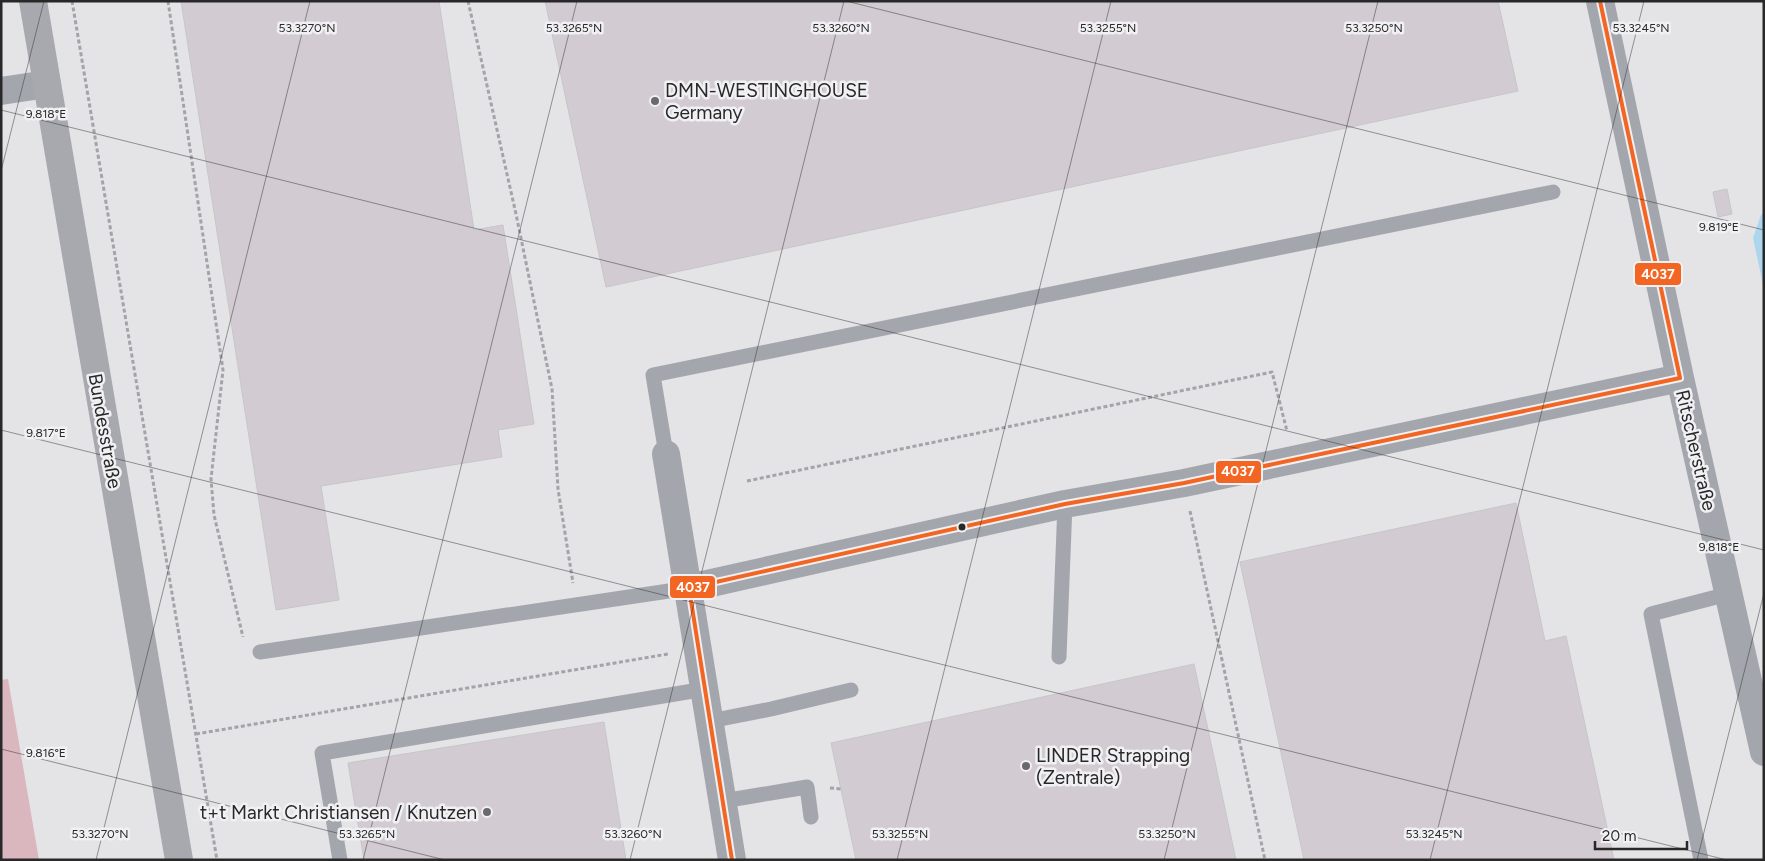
<svg xmlns="http://www.w3.org/2000/svg" width="1765" height="861" viewBox="0 0 1765 861" font-family="Figtree,sans-serif">
  <style>
    .forest { fill: #dab6be }
    .water { fill: #acd6ee }
    .building { fill: #d3cbd2; stroke: #c7c6c7 }
    .lines { fill: none; stroke-linecap: round; stroke-linejoin: round }
    .path { stroke: #a3a4a9; stroke-width: 3; stroke-dasharray: 4 2.5; stroke-linecap: butt }
    .service { stroke: #a3a7ad; stroke-width: 15 }
    .minor { stroke: #a3a7ad; stroke-width: 28 }
    .primary { stroke: #a8a9af; stroke-width: 28 }
    .bus-1-casing { stroke: #f1f0f3; stroke-width: 8 }
    .bus-1 { stroke: #f26522; stroke-width: 4 }
    .ticks { fill: none; stroke: #282829; stroke-width: 1; stroke-opacity: 0.45 }
    .poi-dot { fill: #6a696b; stroke: #f1f0f3; stroke-width: 2 }
    .bus-dot { fill: #282829; stroke: #f1f0f3; stroke-width: 2 }
    .labels { text-anchor: middle; dominant-baseline: central; stroke-width: 5; stroke-linejoin: round; paint-order: stroke }
    .poi-label { font-size: 19px; fill: #282829; stroke: #f1f0f3; text-anchor: start }
    .street-label { font-size: 19px; fill: #282829; stroke: #f1f0f3 }
    .ticks-label { font-size: 12px; text-anchor: middle; fill: #282829; stroke: #f1f0f3; stroke-width: 5; stroke-linejoin: round; paint-order: stroke }
    .line-badge { stroke: #f1f0f3; stroke-width: 2 }
    .badge-label { font-size: 14px; text-anchor: middle; font-weight: bold; fill: #fff }
  </style>
  <rect width="100%" height="100%" fill="#e4e3e5"/>
  <path class="forest" d="M8,679L39,860H1V680Z"/>
  <path class="water" d="M1764,213V289L1753,238L1761,215Z"/>
  <path class="building" d="M181,1H439L474,230L503,225L534,424L498,430L502,457L321,486L339,600L276,610Z
    M545,1H1498L1518,91L606,287Z
    M1727,189L1732,214L1718,217L1713,192Z
    M1516,503L1545,641L1566,636L1614,860H1304L1240,562Z
    M1194,664L1236,860H856L831,743Z
    M604,722L626,860H364L348,763Z"/>
  <g class="lines">
    <path class="path" d="M72,1L217,860
      M168,1L223,370L211,479L214,515L243,637
      M468,1L516,214L552,389L558,489L573,583
      M747,481L1272,372L1287,431
      M1190,511L1265,860
      M196,734L668,654
      M830,788L841,789"/>
    <path class="service" d="M666,454L653,375L1553,192
      M260,652L689,588
      M1059,657L1065,504
      M710,721L771,709L851,690
      M723,801L807,787L811,817
      M340,860L322,753L705,689
      M1701,860L1651,614L1728,594"/>
    <path class="minor" d="M1600,1L1680,378L1764,752
      M1,91L47,84
      M666,454L732,860
      M689,588L1065,504L1184,483L1680,378"/>
    <path class="primary" d="M33,1L179,860"/>
    <defs>
      <path id="bus-1" d="M732,860L689,588L1065,504L1184,483L1680,378L1600,1"/>
    </defs>
    <use href="#bus-1" class="bus-1-casing"/>
    <use href="#bus-1" class="bus-1"/>
  </g>
  <path class="ticks" d="M846,1L1764,230M1,110L1764,550M1,171L44,1M1,430L1727,860M1,749L445,860M96,860L310,1M363,860L577,1M630,860L844,1M897,860L1111,1M1164,860L1378,1M1430,860L1644,1M1697,860L1764,593"/>
  <g class="poi-dot">
    <circle cx="655" cy="101" r="5"/>
    <circle cx="1026" cy="766" r="5"/>
    <circle cx="487" cy="812" r="5"/>
  </g>
  <circle class="bus-dot" cx="962" cy="527" r="4.5"/>
  <g class="labels">
    <g class="poi-label">
      <text x="665" y="90">DMN-WESTINGHOUSE<tspan x="665" dy="22">Germany</tspan></text>
      <text x="1036" y="755">LINDER Strapping<tspan x="1036" dy="22">(Zentrale)</tspan></text>
      <text x="477" y="812" text-anchor="end">t+t Markt Christiansen / Knutzen</text>
    </g>
    <g class="street-label">
      <text transform="translate(105 431) rotate(80)">Bundesstraße</text>
      <text transform="translate(1696 450) rotate(77)">Ritscherstraße</text>
    </g>
  </g>
  <g class="ticks-label">
    <text x="307" y="32">53.3270°N</text>
    <text x="574" y="32">53.3265°N</text>
    <text x="841" y="32">53.3260°N</text>
    <text x="1108" y="32">53.3255°N</text>
    <text x="1374" y="32">53.3250°N</text>
    <text x="1641" y="32">53.3245°N</text>
    <text x="46" y="118">9.818°E</text>
    <text x="1719" y="231">9.819°E</text>
    <text x="46" y="437">9.817°E</text>
    <text x="1719" y="551">9.818°E</text>
    <text x="46" y="757">9.816°E</text>
    <text x="100" y="838">53.3270°N</text>
    <text x="367" y="838">53.3265°N</text>
    <text x="633" y="838">53.3260°N</text>
    <text x="900" y="838">53.3255°N</text>
    <text x="1167" y="838">53.3250°N</text>
    <text x="1434" y="838">53.3245°N</text>
  </g>
  <g class="line-badge">
    <rect x="1634" y="262" width="48" height="24" rx="5" fill="#f26522"/>
    <rect x="1215" y="460" width="47" height="24" rx="5" fill="#f26522"/>
    <rect x="669" y="575" width="47" height="24" rx="5" fill="#f26522"/>
  </g>
  <g class="badge-label">
    <text x="1658" y="279">4037</text>
    <text x="1238" y="476">4037</text>
    <text x="693" y="592">4037</text>
  </g>
  <rect width="1765" height="861" fill="none" stroke="#282829" stroke-width="5"/>
  <path d="M1595 841v8h92v-8" fill="none" stroke="#282829" stroke-width="2.5"/>
  <text x="1602" y="841" font-size="15" fill="#282829" stroke="#f1f0f3" stroke-width="4" paint-order="stroke">20 m</text>
</svg>
